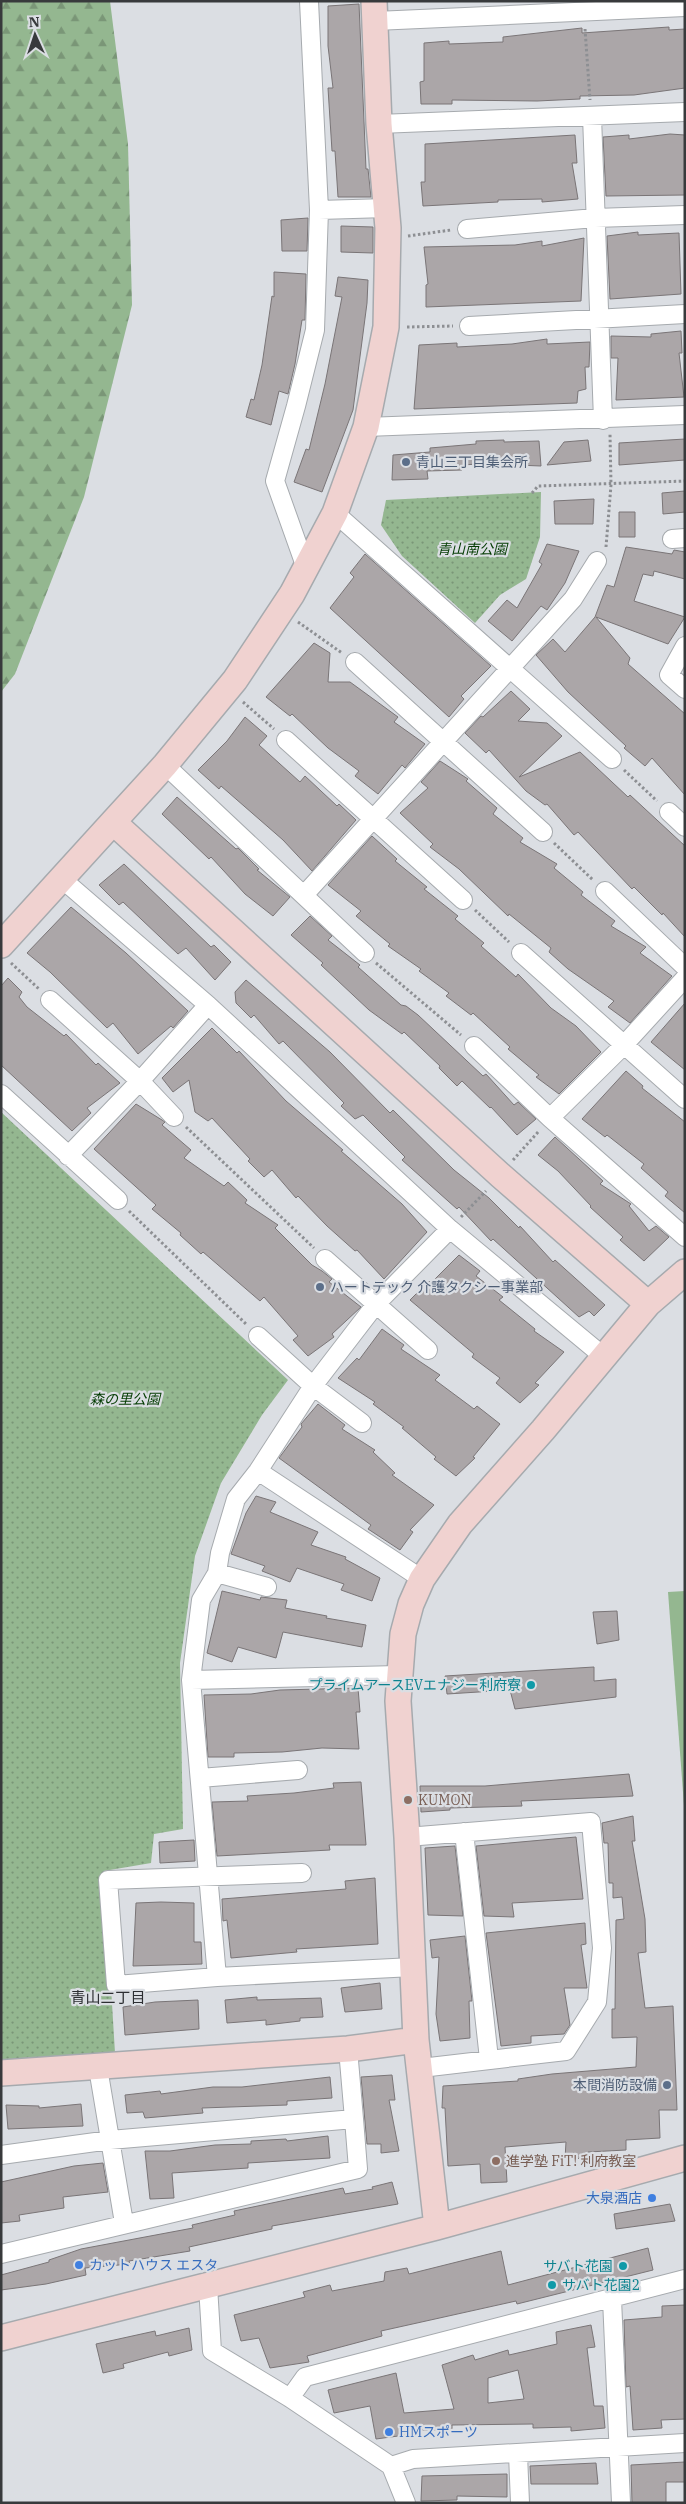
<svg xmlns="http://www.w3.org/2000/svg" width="686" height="2504" viewBox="0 0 686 2504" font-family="'IBM Plex Serif','Noto Sans JP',serif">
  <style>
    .grass { fill: url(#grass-dots) }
    .forest { fill: url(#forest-firs) }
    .pitch { fill: #94b790 }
    .building { fill: #aba6a8; stroke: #7a7577; fill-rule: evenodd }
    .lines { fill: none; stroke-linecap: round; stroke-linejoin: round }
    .street-casing { stroke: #a6aaae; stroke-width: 20 }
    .secondary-casing { stroke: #a6aaae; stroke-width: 28 }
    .path { stroke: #8d8f93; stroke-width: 3; stroke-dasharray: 2.5 2.5; stroke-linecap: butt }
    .street { stroke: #fff; stroke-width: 18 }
    .secondary { stroke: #f0d2d0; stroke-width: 25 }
    .service-dot { fill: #5c6f8a; stroke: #dbdee3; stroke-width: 2 }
    .culture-dot { fill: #0f9aa8; stroke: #dbdee3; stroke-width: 2 }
    .education-dot { fill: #8d6e63; stroke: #dbdee3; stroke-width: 2 }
    .shop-dot { fill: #3f7fe0; stroke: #dbdee3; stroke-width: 2 }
    .labels { text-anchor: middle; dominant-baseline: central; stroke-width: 4.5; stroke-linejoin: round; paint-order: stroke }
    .service-label { font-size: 14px; fill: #4e5e75; stroke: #dbdee3; text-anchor: start }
    .park-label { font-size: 14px; font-style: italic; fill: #023b01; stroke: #dbdee3 }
    .culture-label { font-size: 14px; fill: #0d838f; stroke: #dbdee3; text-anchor: end }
    .education-label { font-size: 14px; fill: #785e54; stroke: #dbdee3; text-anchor: start }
    .shop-label { font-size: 14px; fill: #366cbe; stroke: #dbdee3; text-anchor: start }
    .neighbourhood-label { font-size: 15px; fill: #2c2e32; stroke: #dbdee3 }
  </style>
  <defs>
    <pattern id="grass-dots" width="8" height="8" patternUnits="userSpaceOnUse" patternTransform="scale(1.25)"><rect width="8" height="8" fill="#94b790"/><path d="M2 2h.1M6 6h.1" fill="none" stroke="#7a9677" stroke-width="1.8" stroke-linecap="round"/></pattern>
    <pattern id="forest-firs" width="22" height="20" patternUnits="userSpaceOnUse" patternTransform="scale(1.25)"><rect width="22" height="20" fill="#94b790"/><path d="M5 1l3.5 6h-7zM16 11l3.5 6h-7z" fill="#7a9677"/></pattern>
  </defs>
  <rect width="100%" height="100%" fill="#dbdee3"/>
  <path class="grass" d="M541,492L540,537L526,579L500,595L475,623L402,556L381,525L386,500Z
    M1,1112L288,1380L262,1415L221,1483L195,1556L180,1663L183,1829L154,1834L151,1863L104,1871L115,2053L1,2062Z"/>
  <path class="forest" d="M1,1H110L128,144L132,305L84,497L15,674L1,692Z"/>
  <path class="pitch" d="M685,1591V1819L668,1592Z"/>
  <path class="building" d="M359,4L366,169H368L371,197H338L335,151H332L328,88H333L328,46V6Z
    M669,27V30L685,29V88L634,95L580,96V99L537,101L452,100V104H421L420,82L424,81V43L449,41V44L503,42V37L582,28V33Z
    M670,134L685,135V195L606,196L603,137L629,135V139Z
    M575,135L577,163H572L578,199L542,202V199L498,200V202L423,206L421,182H425V144Z
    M308,218L307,251H282L281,220Z
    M341,226L373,227V253L341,252Z
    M638,232V235L679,233L681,294L610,299L607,236Z
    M584,238L581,301L426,307V285L428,284L424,247L515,245L542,241V246Z
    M274,272L306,274L305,320H302L295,364L288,394L279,391L271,425L246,417L251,399L254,400L262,365L272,296L274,297Z
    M338,277L368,280L367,303L353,410L322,492L294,482L306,449L309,450L325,384L342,297L335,296Z
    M681,331L682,353H679L684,397L616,400L618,358H611V336L651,337V334Z
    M547,339V344L590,342L589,367H585L586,389L578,391L577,403L414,409L419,345L457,343V347L512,344Z
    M685,439V460L619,465V443Z
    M504,440V442L539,441L541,466L516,465V462L461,465L462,470L427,471L428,479L392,480L393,455L430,452V448L476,444V441Z
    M588,440L591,461L547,465L564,442Z
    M685,491V512L663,514L662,493Z
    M594,499L593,524H555L554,501Z
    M619,512H635V537H619Z
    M547,544L579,551L565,583L547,610L541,606L512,641L488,621L507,600L517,608L542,564L539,562Z
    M626,547L672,554L674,550L685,552V579L654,571L653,576L643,574L634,601L685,617L668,644L596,617L630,658L628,664L685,714V795L652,758L645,766L624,748L626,746L568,692L536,655L553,639L565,652L595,617L607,585L614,587Z
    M365,554L491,666L461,696L464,699L449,717L330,608L354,577L350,573Z
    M314,643L330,653L328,682H350L398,717L394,722L425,744L405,768L402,765L378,794L355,776L359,771L328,748L292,714L290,716L266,697Z
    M511,691L530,709L518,721L547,723L562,736L519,777L580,752L628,797L630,795L685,846V937L663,913L662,915L634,887L632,889L578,832L574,835L547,804L545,805L526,791L489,750L486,753L465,733L481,716L483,717Z
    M245,717L267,736L259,745L300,782L305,776L337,806L339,804L356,820L312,871L283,840L221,786L219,789L198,770L227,741Z
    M440,761L468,779L466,781L497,808L493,814L523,838L520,842L557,864L554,868L583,892L581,895L615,921L611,926L646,947L640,953L672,976L630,1023L608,1007L614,1001L568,969L549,952L551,948L509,914L508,916L459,869L430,847L433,844L400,813L428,788L421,782Z
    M177,797L236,849L238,848L259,869L257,870L290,897L273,916L245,894L211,857L209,859L162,814Z
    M372,836L397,859L395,861L427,887L424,889L458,916L455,919L484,943L481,946L516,977L518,974L551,1008L576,1026L601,1052L559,1094L536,1077L539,1075L508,1049L510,1047L473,1013L471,1015L446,996L449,993L419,971L421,969L388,946L390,944L356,916L361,911L328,885Z
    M124,864L211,947L214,945L231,962L215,980L186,948L178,954L123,902L119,905L99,885Z
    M71,907L126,953L188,1011L173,1028L171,1026L138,1054L113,1023L107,1028L50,972L27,953Z
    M310,916L332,936L328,940L360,965L358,967L401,1005L406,1006L418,1015L483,1076L486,1074L514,1105L518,1102L536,1119L517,1135L491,1107L490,1108L462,1081L457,1086L439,1068L440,1066L404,1032L402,1034L369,1010L321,965L323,963L291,935Z
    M8,978L22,992L19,997L27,1007L64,1036L66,1034L96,1065L98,1063L120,1083L87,1108L91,1113L72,1131L1,1065V986Z
    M246,980L330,1052L390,1113L393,1110L454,1170L489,1198L519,1228L520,1226L553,1262L555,1260L605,1305L594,1316L589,1311L579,1317L493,1239L491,1241L459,1207L457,1209L402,1160L405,1157L363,1115L355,1119L341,1106L344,1103L283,1041L279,1044L254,1015L251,1018L236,1003L235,992Z
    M685,1003V1070L651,1042Z
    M212,1028L237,1053L239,1051L286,1101L343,1150L341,1151L402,1204L427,1232L384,1279L357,1250L355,1251L327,1226L298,1196L296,1198L272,1170L264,1177L248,1161L250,1159L212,1118L208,1121L195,1112L189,1080L173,1092L162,1078Z
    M626,1071L643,1086L642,1088L685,1122V1213L665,1196L668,1192L641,1168L644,1164L607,1135L605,1137L582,1119Z
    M136,1104L162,1120L165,1122L162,1125L191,1150L184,1158L224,1186L228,1182L247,1200L245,1203L278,1225L275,1228L312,1265L322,1271L332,1279L329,1282L361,1307L332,1334L334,1337L308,1356L293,1340L298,1336L264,1297L260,1301L203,1252L201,1254L180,1235L181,1233L152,1209L156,1205L94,1149Z
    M555,1137L603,1181L600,1184L631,1204L629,1206L649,1231L656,1226L669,1237L644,1261L620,1240L623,1237L590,1207L591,1206L558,1171L538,1155Z
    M459,1255L480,1271L476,1276L503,1297L499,1300L535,1329L534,1331L564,1352L535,1383L539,1385L520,1403L496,1383L500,1378L472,1357L474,1354L410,1300L429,1281L431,1283Z
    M382,1329L404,1345L401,1349L440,1375L435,1380L474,1409L477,1406L500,1424L473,1457L475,1458L456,1476L434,1459L436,1457L402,1428L404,1427L373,1404L375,1402L338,1378L357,1358L359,1360Z
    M318,1404L345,1425L342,1429L375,1450L373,1452L395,1473L392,1475L434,1505L410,1530L413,1532L400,1550L368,1529L371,1525L279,1458L302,1427L301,1424Z
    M256,1496L276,1502L270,1512L318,1532L311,1545L346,1557L345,1559L380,1578L372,1601L341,1590L344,1584L297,1568L290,1582L262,1571L265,1566L231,1554L246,1513Z
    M222,1591L260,1600L261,1597L287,1600L285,1608L327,1616L326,1618L366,1625L362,1647L283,1632L276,1658L238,1647L232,1662L207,1653Z
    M617,1611L619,1640L597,1644L593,1612Z
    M594,1667V1681L616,1679V1697L515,1709L510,1690L447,1694L445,1676Z
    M358,1688L360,1712H356L359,1749L322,1748L282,1752L234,1753V1757H208L204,1695L251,1694L280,1690Z
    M629,1774L633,1796L521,1801L522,1806L450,1808V1810L421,1812L420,1786H485Z
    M361,1782L366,1845H329L330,1850L217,1856L212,1802L248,1801L247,1796L294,1793L334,1788L333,1783Z
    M633,1816L635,1841H632L645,1919L646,1952L638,1953L645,2008L673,2006L677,2110H659L660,2138L626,2140V2150L588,2152V2158L565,2159L566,2142L505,2147L507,2182L481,2183L480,2164L448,2166L445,2108H442L443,2086L518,2081V2079L552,2074L636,2067L637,2037L612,2038V2009H615L616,1920L624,1919L622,1897L613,1898V1883H609L608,1843H604L602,1823Z
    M576,1837L583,1899L512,1903L514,1917L484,1916L476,1846Z
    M194,1840L195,1861L160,1863L159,1842Z
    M455,1846L463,1916L428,1915L425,1848Z
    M375,1878L378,1944L296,1949L297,1952L231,1958L227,1920L223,1921L222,1899L346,1889L345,1881Z
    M161,1902L194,1903V1942H201L202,1964L133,1966L136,1903Z
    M585,1923L586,1944L581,1945L587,1988H564L570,2025L564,2034L531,2036V2043L501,2046L486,1933Z
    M465,1936L472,2001H469L470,2038L440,2041L436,2014L439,1957L432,1958L430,1940Z
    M380,1983L382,2009L345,2012L341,1988Z
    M257,1997V2000L321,1998L323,2017L300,2018V2021L266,2025V2020L227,2023L225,2000Z
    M198,2000L199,2029L125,2035L123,2007L155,2002Z
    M392,2075L395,2100H389L399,2151L381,2153V2144H367L361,2077Z
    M330,2077L332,2098L287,2101V2105L202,2108L203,2113L145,2118L143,2112L127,2113L125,2095L160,2091L161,2094L213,2087H242Z
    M81,2104L83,2126L8,2129L6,2105L39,2106V2108Z
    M328,2136L330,2158L248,2163V2168L172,2173L174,2198L150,2199L145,2151H170L215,2145L251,2144V2141L286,2139L287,2141Z
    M103,2163L108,2192L63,2197L64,2208L19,2215L20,2221L1,2223V2182L74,2166Z
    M392,2182L398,2204L272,2226V2229L189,2247L190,2251L129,2261L130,2264L85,2268L86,2275L46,2284L1,2290V2275L49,2262V2260L81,2249L193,2228L192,2225L235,2215L234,2211L343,2188L345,2194L373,2189L372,2187Z
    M670,2204L675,2221L616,2229L614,2214Z
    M648,2248L653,2270L517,2304L516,2301L381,2331L382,2336L307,2356L309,2362L270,2368L259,2338L241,2341L234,2315L305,2297L303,2292L330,2285L332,2291L384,2281L385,2272L407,2268L409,2274L501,2251L508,2285Z
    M685,2305V2419L661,2420L662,2428L633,2430L630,2386L626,2387L624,2320L662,2317V2306Z
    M591,2325L595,2347L587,2348L594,2406H603L605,2428L571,2431V2427L533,2428V2424L452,2425V2430H413V2434L376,2439L370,2406L334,2413L328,2390L396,2373L404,2413L454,2409L442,2365L473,2355L475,2360L508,2350L509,2355L557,2344L556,2332ZM518,2370L524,2399L488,2403V2378Z
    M189,2328L192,2350L169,2356L168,2352L123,2364L124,2368L103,2373L96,2344L155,2331L156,2336Z
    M685,2462V2482H666V2503H632L631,2465Z
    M596,2463L598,2484H531L530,2466Z
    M507,2474V2497L457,2496V2500L421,2501L422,2476Z"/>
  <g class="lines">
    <defs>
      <path id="street" d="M375,21L685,7
        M592,116L603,420
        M379,124L685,112
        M319,210L387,208
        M467,229L595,218L685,215
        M469,326L685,314
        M366,427L685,415
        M335,513L612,759
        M672,539L685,538
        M306,568L275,481L296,406L315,330L319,210L309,1
        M685,646L669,675L685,689
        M355,662L543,832
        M286,740L463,900
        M165,765L365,953
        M669,812L685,827
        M62,879L208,1005L450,1229L603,1356
        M605,891L685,967
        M304,895L573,599L597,561
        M521,953L685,1099
        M50,1000L140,1081L174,1117
        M474,1046L550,1118L685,1237
        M1,1094L118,1200
        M550,1118L623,1046L685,978
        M68,1156L140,1081L208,1005
        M325,1259L428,1350
        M258,1336L313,1386L362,1423
        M258,1471L422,1579
        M217,1573L267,1587
        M191,1680L398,1675
        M200,1778L298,1770
        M464,1832L489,2059
        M407,1837L591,1822L602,1948L597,2002L566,2051L421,2068
        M302,1873L108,1880L116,1985L217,1977L413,1967
        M217,1977L191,1680L201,1600L217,1573L220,1553L236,1499L258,1471L313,1386L376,1304L450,1229
        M348,2049L354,2119
        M98,2068L124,2223
        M1,2155L110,2140L354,2119L358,2169L1,2254
        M208,2286L212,2351L290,2398L391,2466L406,2503
        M612,2299L621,2503
        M290,2398L305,2377L685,2279
        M518,2454L520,2503
        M391,2466L413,2459L685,2443"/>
      <path id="secondary" d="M374,1L379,124L388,228L386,327L366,427L335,513L292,594L235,680L165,765L113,822L500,1175L648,1304
        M1,945L113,822
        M1,2073L348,2049L416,2040
        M437,2227L416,2040L407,1837L398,1701L403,1634L411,1604L422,1579L460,1524L543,1430L648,1304L685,1272
        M1,2338L437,2227L685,2158"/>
    </defs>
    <use href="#street" class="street-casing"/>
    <use href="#secondary" class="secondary-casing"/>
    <path class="path" d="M585,29L590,100
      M408,236L451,230
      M407,327L453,326
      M532,493L538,486L685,481
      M606,547L611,485L610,434
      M298,622L342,653
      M243,702L274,729
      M624,770L657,801
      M554,843L593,880
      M475,910L509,942
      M11,963L39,989
      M376,963L461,1035
      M186,1127L314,1248
      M513,1160L539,1131
      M129,1211L247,1325
      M461,1217L486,1191"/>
    <use href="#street" class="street"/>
    <use href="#secondary" class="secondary"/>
  </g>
  <g class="service-dot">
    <circle cx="406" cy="462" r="5"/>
    <circle cx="320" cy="1287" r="5"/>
    <circle cx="667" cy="2085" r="5"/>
  </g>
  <g class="culture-dot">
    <circle cx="531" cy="1685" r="5"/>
    <circle cx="623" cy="2266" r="5"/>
    <circle cx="552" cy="2285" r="5"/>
  </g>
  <g class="education-dot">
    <circle cx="408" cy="1800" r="5"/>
    <circle cx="496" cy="2161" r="5"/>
  </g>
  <g class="shop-dot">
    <circle cx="652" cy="2198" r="5"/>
    <circle cx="79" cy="2265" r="5"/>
    <circle cx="389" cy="2432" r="5"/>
  </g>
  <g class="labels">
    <g class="service-label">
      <text x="416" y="462">青山三丁目集会所</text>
      <text x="330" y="1287">ハートテック 介護タクシー事業部</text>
      <text x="657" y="2085" text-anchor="end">本間消防設備</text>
    </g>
    <g class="park-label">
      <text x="472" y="549">青山南公園</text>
      <text x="125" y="1399">森の里公園</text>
    </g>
    <g class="culture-label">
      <text x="521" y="1685">プライムアースEVエナジー利府寮</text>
      <text x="613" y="2266">サバト花園</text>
      <text x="562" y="2285" text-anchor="start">サバト花園2</text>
    </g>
    <g class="education-label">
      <text x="418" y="1800">KUMON</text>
      <text x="506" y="2161">進学塾 FiT! 利府教室</text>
    </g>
    <g class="shop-label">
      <text x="642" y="2198" text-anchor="end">大泉酒店</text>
      <text x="89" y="2265">カットハウス エスタ</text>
      <text x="399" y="2432">HMスポーツ</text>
    </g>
    <g class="neighbourhood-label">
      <text x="108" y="1997">青山二丁目</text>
    </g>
  </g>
  <rect width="686" height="2504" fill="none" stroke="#383a3c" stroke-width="5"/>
  <g transform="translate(35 35) rotate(357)" stroke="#dbdee3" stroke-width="4" paint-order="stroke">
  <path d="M0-4L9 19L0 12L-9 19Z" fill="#383a3c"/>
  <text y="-8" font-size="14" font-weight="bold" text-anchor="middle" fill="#383a3c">N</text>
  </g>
</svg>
